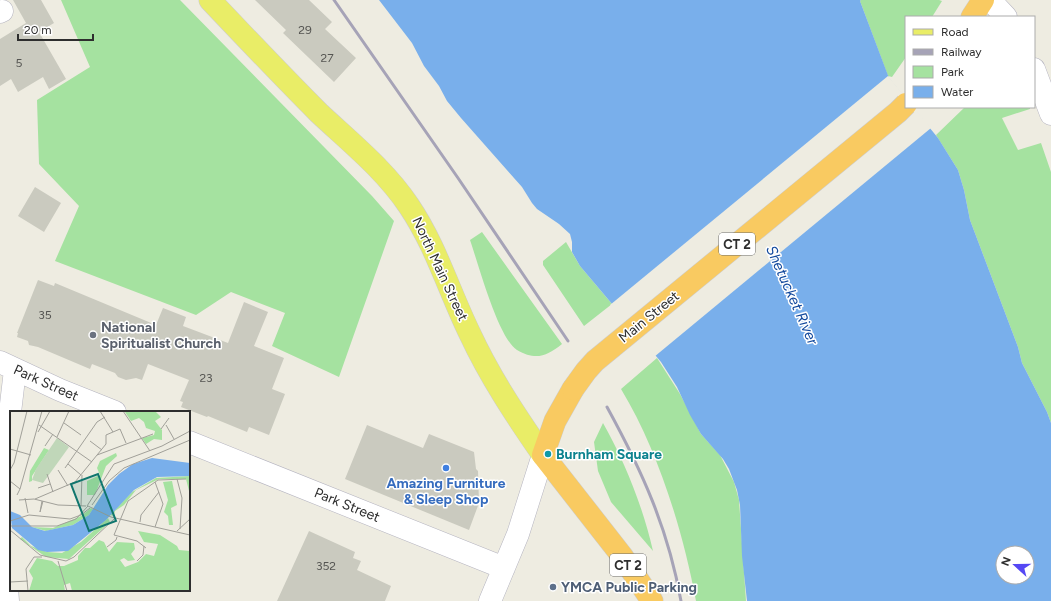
<svg xmlns="http://www.w3.org/2000/svg" width="1051" height="601" viewBox="0 0 1051 601" font-family="Figtree,sans-serif">
  <style>
    .green { fill: #a5e2a0 }
    .water { fill: #79afeb; fill-rule: evenodd }
    .pier { fill: #eeece1 }
    .building { fill: #cacabf }
    .lines { fill: none; stroke-linecap: round; stroke-linejoin: round }
    .minor-casing { stroke: #b5b4c0; stroke-width: 23 }
    .major-casing { stroke: #cdcdcd; stroke-width: 23 }
    .highway-casing { stroke: #cdcdcd; stroke-width: 23 }
    .minor { stroke: #fff; stroke-width: 22 }
    .major { stroke: #e9ed67; stroke-width: 22 }
    .highway { stroke: #f9ca61; stroke-width: 22 }
    .rail { stroke: #a6a3b7; stroke-width: 3 }
    .highway-bridge-casing { stroke: #cdcdcd; stroke-width: 23; stroke-linecap: butt }
    .highway-bridge { stroke: #f9ca61; stroke-width: 22 }
    .worship-dot { fill: #6b7280; stroke: #fff; stroke-width: 1.5 }
    .culture-dot { fill: #0f9aa8; stroke: #fff; stroke-width: 1.5 }
    .shop-dot { fill: #3f7fe0; stroke: #fff; stroke-width: 1.5 }
    .service-dot { fill: #5c6f8a; stroke: #fff; stroke-width: 1.5 }
    .labels { text-anchor: middle; dominant-baseline: central; stroke-width: 3; stroke-linejoin: round; paint-order: stroke }
    .number-label { font-size: 12px; fill: #555552 }
    .shield { fill: #fff; stroke: #6d6d6d; stroke-width: 1 }
    .shield-label { font-size: 13px; font-weight: bold; fill: #2e2e2e }
    .street-label { font-size: 14px; fill: #2e2e2e; stroke: #fff }
    .worship-label { font-size: 14px; font-weight: bold; fill: #5b616d; stroke: #fff; text-anchor: start }
    .culture-label { font-size: 14px; font-weight: bold; fill: #0d838f; stroke: #fff; text-anchor: start }
    .shop-label { font-size: 14px; font-weight: bold; fill: #366cbe; stroke: #fff }
    .service-label { font-size: 14px; font-weight: bold; fill: #4e5e75; stroke: #fff; text-anchor: start }
    .water-label { font-size: 15px; font-style: italic; fill: #12499d; stroke: #fff }
    .inset-road { fill: none; stroke: #a1a099; stroke-width: 1 }
    .view { fill: #0f766e; fill-opacity: 0.15; stroke: #0f766e; stroke-width: 2 }
    .inset-edge { fill: none; stroke: #2e2e2e; stroke-width: 2 }
  </style>
  <rect width="100%" height="100%" fill="#eeece1"/>
  <path class="green" d="M61,0H180L372,196L394,221L339,377L272,346L285,313L231,292L196,315L55,261L79,206L39,164L37,100L90,67Z
    M861,0H939L942,1L932,17H906V57L892,77L888,76L860,1Z
    M965,107H1030V109L1002,118L1018,150L1041,143L1051,172V423L1047,412L1022,363L1018,347L970,220L964,190L958,170L936,135Z
    M482,232L562,344C547,356 536,361 517,350C498,338 478,263 470,240Z
    M566,242L580,266L612,304L584,326L543,265V261Z
    M657,358L680,394L701,434L720,455L734,482L739,500L746,601H696C683,531 658,450 621,389Z
    M603,423C625,462 643,507 653,551L611,502L598,471L594,442Z"/>
  <path class="water" d="M379,0H861L860,1L889,78L938,138L958,170L964,190L970,220L1018,347L1022,363L1047,412L1051,423V601H747L742,556L740,505L737,490L729,469L723,459L701,434L690,415L677,387L661,362L580,266L572,252V242L570,234L559,224L537,209L532,203L522,187L461,118L447,101L439,86L424,66L412,43ZM1003,553H1027V577H1003Z"/>
  <path class="pier" d="M888,76L931,128L654,357L610,305Z"/>
  <path class="building" d="M13,0H41L54,23L39,32L66,79L49,89L43,77L18,92L11,79L0,86V39L26,23Z
    M255,0H309L332,22L325,29L356,58L334,82L283,33L286,30Z
    M35,187L61,203L44,232L18,216Z
    M38,280L54,286L55,283L156,325L163,308L186,317L183,326L228,343L244,302L268,312L254,346L284,358L272,389L285,394L269,435L249,427L247,432L208,416L207,417L181,407L183,402L180,401L189,380L148,364L142,380L136,378L126,380L118,377L115,373L92,364L90,369L38,347L29,345L28,341L17,337L18,333H17Z
    M367,425L423,448L429,434L474,452L476,469L478,471L479,503L469,530L345,479Z
    M309,531L355,552L353,558L361,561L357,570L391,586L385,601H277Z"/>
  <g class="lines">
    <defs>
      <path id="minor" d="M990,0L1006,17
        M0,12L2,11
        M1034,69L1051,114
        M0,362L60,390L115,412
        M189,442L504,568
        M0,497L8,601
        M0,498L15,370
        M490,601L518,534L543,455"/>
      <path id="major" d="M210,0C246,38 282,76 319,113C350,142 385,170 409,206C436,246 449,291 470,334C490,377 516,416 543,455"/>
      <path id="highway" d="M972,17L983,0
        M573,389L555,421L543,455L622,556L652,601"/>
    </defs>
    <use href="#minor" class="minor-casing"/>
    <use href="#major" class="major-casing"/>
    <use href="#highway" class="highway-casing"/>
    <use href="#minor" class="minor"/>
    <use href="#major" class="major"/>
    <use href="#highway" class="highway"/>
    <path class="rail" d="M334,0L458,178L568,341
      M607,407C642,471 668,528 681,601"/>
    <defs>
      <path id="highway-bridge" d="M573,389L586,371L595,361L898,112L906,104"/>
    </defs>
    <use href="#highway-bridge" class="highway-bridge-casing"/>
    <use href="#highway-bridge" class="highway-bridge"/>
  </g>
  <circle class="worship-dot" cx="93" cy="335" r="4"/>
  <circle class="culture-dot" cx="548" cy="454" r="4"/>
  <circle class="shop-dot" cx="446" cy="468" r="4"/>
  <circle class="service-dot" cx="553" cy="587" r="4"/>
  <g class="labels">
    <g class="number-label">
      <text x="305" y="30">29</text>
      <text x="327" y="58">27</text>
      <text x="19" y="63">5</text>
      <text x="45" y="315">35</text>
      <text x="206" y="378">23</text>
      <text x="326" y="566">352</text>
    </g>
    <g class="shield">
      <rect x="719" y="233" width="36" height="22" rx="3"/>
      <rect x="610" y="554" width="36" height="22" rx="3"/>
    </g>
    <g class="shield-label">
      <text x="737" y="244">CT 2</text>
      <text x="628" y="565">CT 2</text>
    </g>
    <g class="street-label">
      <text transform="translate(440 269) rotate(65)">North Main Street</text>
      <text transform="translate(649 317) rotate(-39)">Main Street</text>
      <text transform="translate(46 383) rotate(24)">Park Street</text>
      <text transform="translate(347 505) rotate(22)">Park Street</text>
    </g>
    <g class="worship-label">
      <text x="101" y="327">National<tspan x="101" dy="16">Spiritualist Church</tspan></text>
    </g>
    <g class="culture-label">
      <text x="556" y="454">Burnham Square</text>
    </g>
    <g class="shop-label">
      <text x="446" y="483">Amazing Furniture<tspan x="446" dy="16">&amp; Sleep Shop</tspan></text>
    </g>
    <g class="service-label">
      <text x="561" y="587">YMCA Public Parking</text>
    </g>
    <g class="water-label">
      <text transform="translate(792 295) rotate(66)">Shetucket River</text>
    </g>
  </g>
  <g transform="translate(10 411)">
    <rect width="180" height="180" fill="#eeece1"/>
    <path d="M145,0L151,6L145,10L152,19V29L144,28L136,33L132,27L144,24L145,20L136,17L134,11L129,7L121,10L115,1ZM34,37L39,39L22,65V70L19,71L20,60ZM106,42L107,45L96,55L85,84H77V70L90,64L87,57L90,50ZM180,65V84L176,68H149L126,79L114,94L105,100L104,105L100,104L122,81L146,67ZM162,70L167,94L161,97L163,114H159L158,105L154,101L158,89L153,71ZM81,97L83,98L79,104L63,114L36,120L22,116L43,117L71,105ZM98,107L100,111L59,148L36,146L10,128L12,126L21,135L37,141L52,142L71,131ZM128,120L150,124L167,135L169,139L180,140V180H62L60,172L54,174L55,180H19L23,167L19,160L27,147L42,150L48,155H54L68,149V145L75,137H80L89,129L94,131L99,141L107,131L124,132L125,138L121,143L125,149L118,150L114,147L110,149L115,156L128,151L136,143L144,145L148,133L134,131Z" fill="#a5e2a0"/>
    <path d="M47,27L59,36L33,72L22,69L26,58Z" fill="#c0d7b9"/>
    <path d="M142,47L180,52V65L147,66L124,79L96,109L58,140L37,141L28,139L2,117L0,100L10,104L22,116L35,120L63,114L79,104L98,74L109,63L123,53Z" fill="#79afeb"/>
    <path class="inset-road" d="M90,0L103,21M113,0L140,40M54,12L71,24M29,14L82,51M156,14L164,28M151,18L159,7M28,21L40,0M47,26L59,0M80,30L92,39M35,35L43,23M0,38L21,44M87,44L143,23M58,53L71,64M55,57L87,11L95,6M0,59L4,52L17,0M48,59L58,75M37,63L43,81M167,68L172,87L170,118M0,70L10,78L7,84M145,71L153,93L145,116M28,77L40,73M10,78L32,0M15,87L18,102M25,88L65,71L96,33V24L110,18L116,32M9,89L24,88L48,94L76,95M32,90L30,101L33,90M82,94L99,70L114,57L180,29M71,95L72,64M77,95L104,53L152,35L180,20M0,110L19,104L60,108L71,104L80,97M130,111L131,104L149,81M0,115H47L66,108L78,95L101,106L180,124M0,119L30,144L56,150L64,146L104,108M167,120L180,108M97,136L106,129L107,126M136,137L127,130L104,124L118,90L148,69L176,68M48,150L57,180M127,150L133,144L134,135M0,171L18,170M18,180L16,158L24,146H32"/>
    <path class="view" d="M88,63L106,110L79,120L61,73Z"/>
    <rect width="180" height="180" class="inset-edge"/>
  </g>
  <rect x="905" y="16" width="130" height="92" fill="#ffffff" stroke="#ababab"/>
  <rect x="913" y="29" width="20" height="6" fill="#e9ed67" stroke="#ababab"/>
  <text x="941" y="36" font-size="12" fill="#2e2e2e">Road</text>
  <rect x="913" y="49" width="20" height="6" fill="#a6a3b7" stroke="#ababab"/>
  <text x="941" y="56" font-size="12" fill="#2e2e2e">Railway</text>
  <rect x="913" y="66" width="20" height="12" fill="#a5e2a0" stroke="#ababab"/>
  <text x="941" y="76" font-size="12" fill="#2e2e2e">Park</text>
  <rect x="913" y="86" width="20" height="12" fill="#79afeb" stroke="#ababab"/>
  <text x="941" y="96" font-size="12" fill="#2e2e2e">Water</text>
  <g transform="translate(1015 565) rotate(291)"><circle r="19" fill="#ffffff" stroke="#ababab"/>
  <path d="M0-3L7 15L0 10L-7 15Z" fill="#5548f4"/>
  <text y="-6" font-size="11" font-weight="bold" text-anchor="middle" fill="#2e2e2e">N</text>
  </g>
  <path d="M18 34v6h75v-6" fill="none" stroke="#2e2e2e" stroke-width="2"/>
  <text x="24" y="34" font-size="12" fill="#2e2e2e" stroke="#ffffff" stroke-width="3" paint-order="stroke">20 m</text>
</svg>
